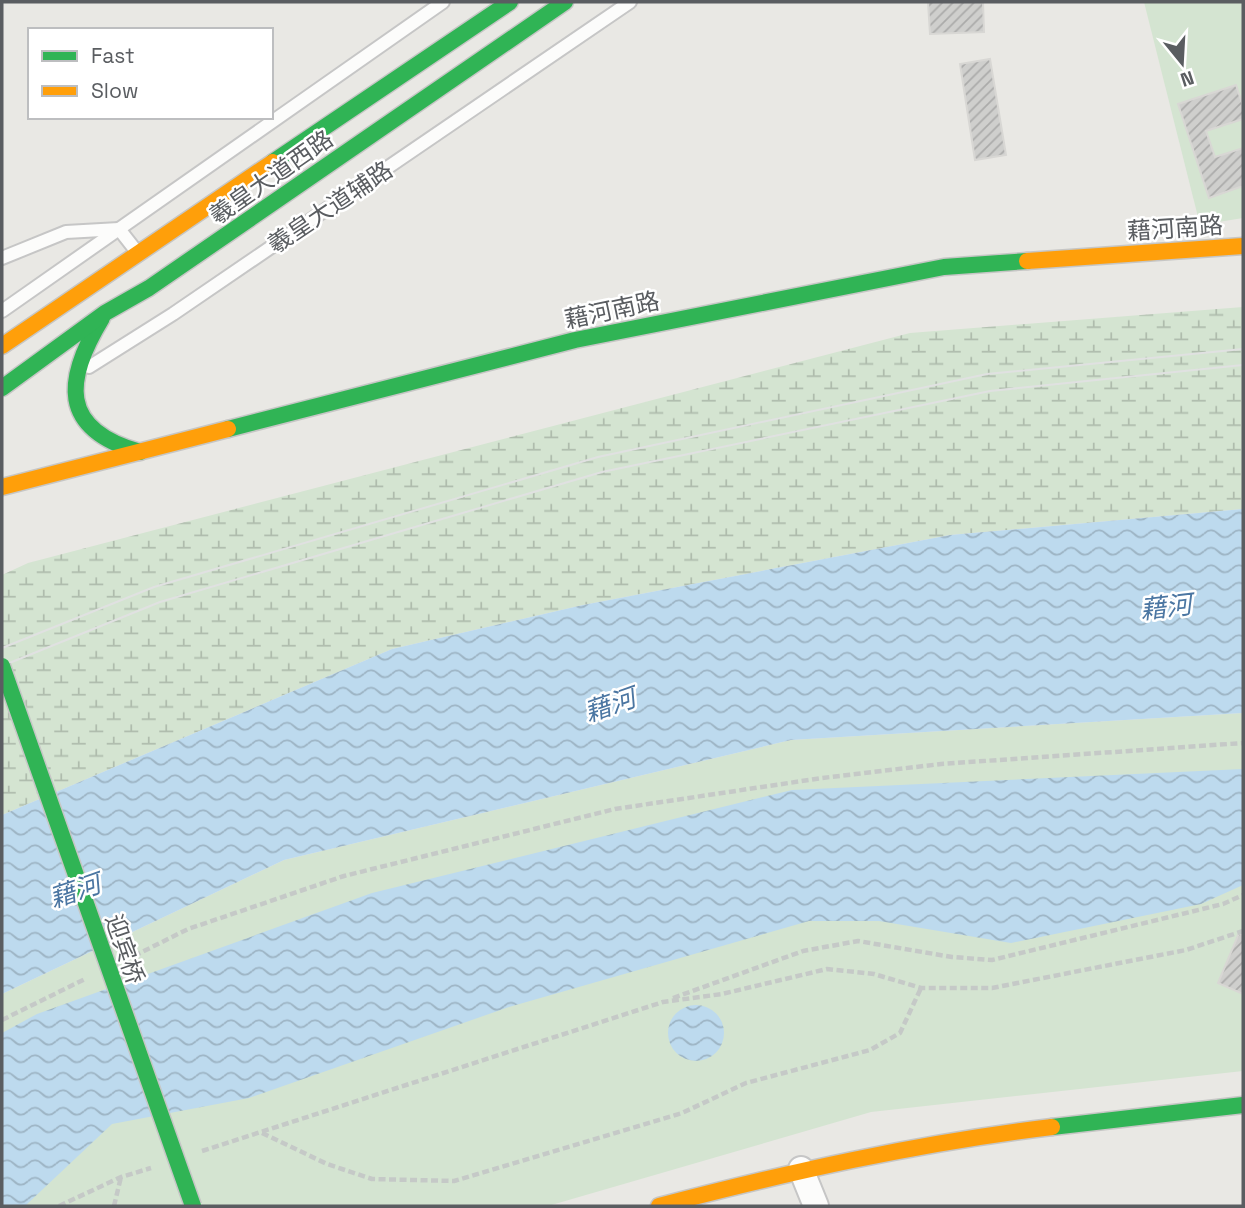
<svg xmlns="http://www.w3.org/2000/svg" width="1245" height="1208" viewBox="0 0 1245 1208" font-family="'Space Grotesk','Noto Sans SC',sans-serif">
<defs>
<pattern id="wetland-marsh" width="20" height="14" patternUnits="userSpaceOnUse" patternTransform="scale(1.75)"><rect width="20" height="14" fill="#d4e4d1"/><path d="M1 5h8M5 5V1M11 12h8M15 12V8" fill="none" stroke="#afbcad"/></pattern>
<pattern id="water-waves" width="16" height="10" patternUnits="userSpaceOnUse" patternTransform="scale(1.75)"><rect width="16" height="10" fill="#bddaee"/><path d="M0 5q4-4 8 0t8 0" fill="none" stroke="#9db4c4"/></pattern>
<pattern id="building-hatch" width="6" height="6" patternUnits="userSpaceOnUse" patternTransform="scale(1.75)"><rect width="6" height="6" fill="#cfcfcd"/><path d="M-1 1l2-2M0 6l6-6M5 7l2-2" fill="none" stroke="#ababaa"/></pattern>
</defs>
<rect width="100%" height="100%" fill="#e9e8e4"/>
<polygon fill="url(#wetland-marsh)" points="1243,307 1243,509 950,535 583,605 392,649 2,815 2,575 28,563 910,333"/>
<g fill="#d4e4d1">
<polygon points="1144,2 1243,2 1243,218 1200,225"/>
<polygon points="1243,713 1243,1071 871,1112 548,1206 2,1206 2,994 284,860 791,740"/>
</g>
<g fill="url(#water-waves)">
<polygon points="1243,509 1243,713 791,740 284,860 2,994 2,815 392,649 583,605 950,535"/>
<polygon points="1243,769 1243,885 1201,904 1011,943 879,921 809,921 509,1007 249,1098 112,1124 25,1206 2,1206 2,1033 37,1014 372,893 792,790"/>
<circle cx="696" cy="1033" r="28"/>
</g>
<g fill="url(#building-hatch)" stroke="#d8d7d4" stroke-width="2">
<polygon points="928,2 983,2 984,32 930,34"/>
<polygon points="990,59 1006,155 975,160 960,64"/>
<polygon points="1236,85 1243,106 1243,119 1206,131 1215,157 1243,148 1243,186 1209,198 1178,104"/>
<polygon points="1239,933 1243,935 1243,994 1218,983"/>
</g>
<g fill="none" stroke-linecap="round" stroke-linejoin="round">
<defs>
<g id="lane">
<polyline points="2,258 66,232 119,229 137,252"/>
<polyline points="2,311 443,2"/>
<polyline points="89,367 173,314 630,2"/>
</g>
<polyline id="street" points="801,1169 816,1206"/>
<g id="fast">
<polyline points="273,162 510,2"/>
<path d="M102 318C65 379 58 429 140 452"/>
<polyline points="2,388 105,313 149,288 565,2"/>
<polyline points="228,429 575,340 944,267 1027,261"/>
<polyline points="1052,1127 1243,1105"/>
</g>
<g id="slow">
<polyline points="1027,261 1243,246"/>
<polyline points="2,346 273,162"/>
<polyline points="2,487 228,429"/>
<path d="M659 1206C789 1172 918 1143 1052 1127"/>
</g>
</defs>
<use href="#lane" stroke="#c6c6c6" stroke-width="16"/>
<use href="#street" stroke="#c6c6c6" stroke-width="28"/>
<use href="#fast" stroke="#c6c6c5" stroke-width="19"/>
<use href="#slow" stroke="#c6c6c5" stroke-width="19"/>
<g stroke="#c5c9c7" stroke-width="4.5" stroke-dasharray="7 3.5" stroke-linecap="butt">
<polyline points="134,956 188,929 344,876 615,809 822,778 941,764 1243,743"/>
<polyline points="673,998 803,951 858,941 952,957 992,960 1223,904 1243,895"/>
<polyline points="2,1020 85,979"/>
<polyline points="262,1133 327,1164 372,1179 454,1181 682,1113 746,1083 870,1050 900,1033 921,988"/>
<polyline points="202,1151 663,1002 722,994 827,969 874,974 921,988 992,988 1186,950 1243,931"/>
<polyline points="59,1206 121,1177 151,1168"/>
<polyline points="114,1206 121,1177"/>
</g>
<use href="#lane" stroke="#fcfcfb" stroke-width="12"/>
<use href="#street" stroke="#fcfcfb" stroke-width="24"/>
<use href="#fast" stroke="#30b455" stroke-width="16"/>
<use href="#slow" stroke="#ff9f0a" stroke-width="16"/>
<g stroke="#e0e1e1" stroke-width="2">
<polyline points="2,648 154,587 598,457 987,374 1243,349"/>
<polyline points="2,666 160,602 602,472 990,391 1243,365"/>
</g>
<defs>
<polyline id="fast-bridge" points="2,666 193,1206"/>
</defs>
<use href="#fast-bridge" stroke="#c6c6c5" stroke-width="19" stroke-linecap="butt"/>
<use href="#fast-bridge" stroke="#30b455" stroke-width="16"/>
</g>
<g text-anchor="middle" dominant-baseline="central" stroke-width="5" stroke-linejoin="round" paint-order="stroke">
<g font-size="24" fill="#5a5d61" stroke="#fff">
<text transform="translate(271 177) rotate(-35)">羲皇大道西路</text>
<text transform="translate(330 207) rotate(-34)">羲皇大道辅路</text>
<text transform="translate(1175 228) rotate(-4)">藉河南路</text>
<text transform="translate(612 310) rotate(-12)">藉河南路</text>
<text transform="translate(125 949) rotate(71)">迎宾桥</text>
</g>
<g font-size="26" font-style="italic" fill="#4b76a2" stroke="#fff">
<text transform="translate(1166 607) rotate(-7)">藉河</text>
<text transform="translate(610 705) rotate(-19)">藉河</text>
<text transform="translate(75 891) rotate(-19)">藉河</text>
</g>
</g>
<rect width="1245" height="1208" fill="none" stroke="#5a5d61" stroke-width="7"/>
<rect x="28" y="28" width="245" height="91" fill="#ffffff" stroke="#bdbec0" stroke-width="2"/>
<rect x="42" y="51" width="35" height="10" fill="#30b455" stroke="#bdbec0" stroke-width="2"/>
<text x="91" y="63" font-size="21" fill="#5a5d61">Fast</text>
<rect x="42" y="86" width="35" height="10" fill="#ff9f0a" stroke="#bdbec0" stroke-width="2"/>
<text x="91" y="98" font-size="21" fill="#5a5d61">Slow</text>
<g transform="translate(1182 63) rotate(162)" stroke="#ffffff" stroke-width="5" paint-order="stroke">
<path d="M0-5L12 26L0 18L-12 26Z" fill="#5a5d61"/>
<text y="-10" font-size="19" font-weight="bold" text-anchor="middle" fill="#5a5d61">N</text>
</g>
</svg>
